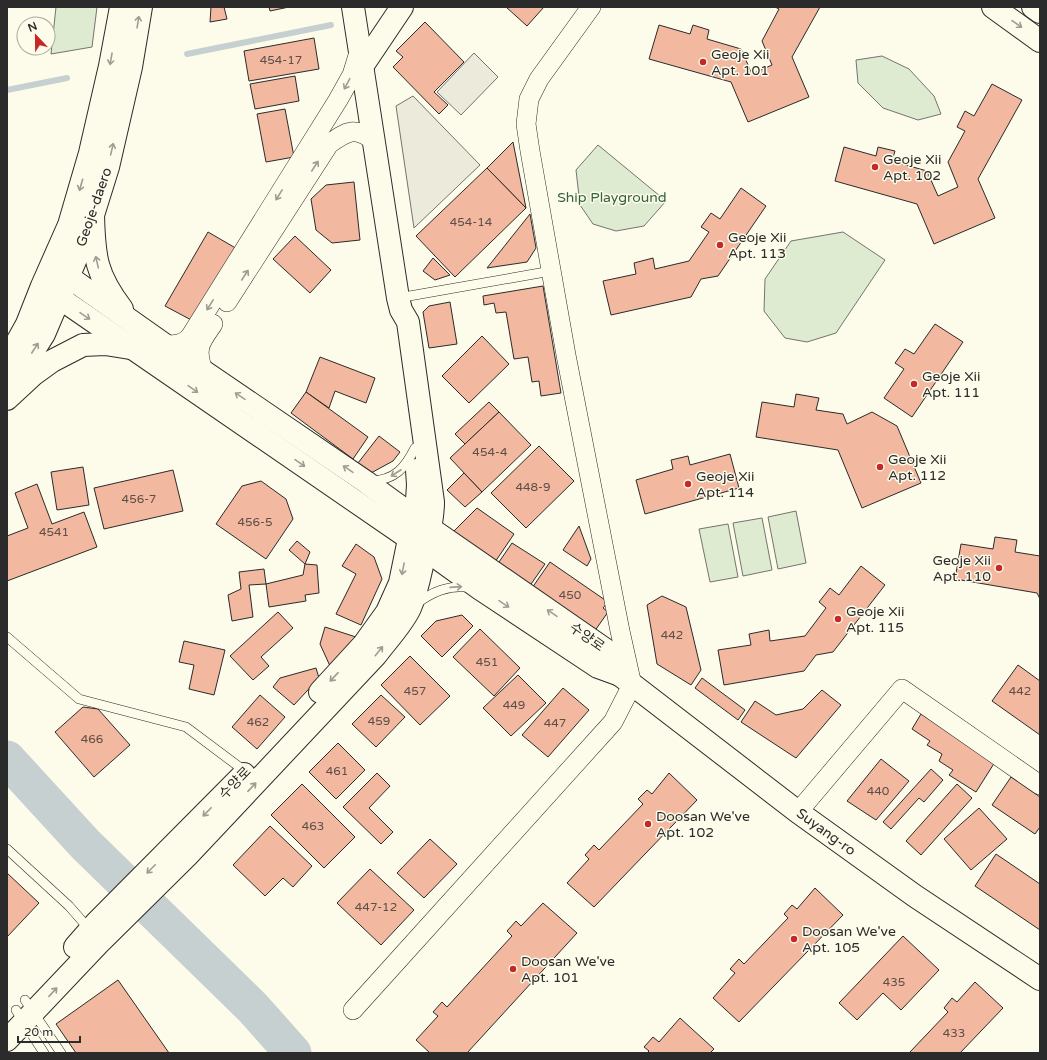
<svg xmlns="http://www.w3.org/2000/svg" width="1047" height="1060" viewBox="0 0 1047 1060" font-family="'Varela Round','Noto Sans KR',sans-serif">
<rect width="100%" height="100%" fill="#fdfbea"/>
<g fill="#deebd1" stroke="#74746e">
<polygon points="56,7 97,7 92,47 51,54"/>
<polygon points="882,56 909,69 934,96 941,114 918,120 883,108 858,83 856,60"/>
<polygon points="598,145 666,201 644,226 616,231 593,224 580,205 576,170"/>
<polygon points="843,232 885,260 836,333 807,342 785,338 764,311 765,279 791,241"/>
<polygon points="796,511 806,563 778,569 768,517"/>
<polygon points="762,518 772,570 743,576 733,523"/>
<polygon points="728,524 738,577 710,582 699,529"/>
</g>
<g fill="#eceadb" stroke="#74746e">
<polygon points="474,53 498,77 461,115 437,92"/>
<polygon points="413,96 480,165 414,228 396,106"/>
</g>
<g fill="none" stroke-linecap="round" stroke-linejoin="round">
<g stroke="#c7d0d0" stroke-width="6">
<polyline points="187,54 331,25"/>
<polyline points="7,90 67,78"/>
</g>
<polyline stroke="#c7d0d0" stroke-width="37" points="7,759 85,844 253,1008 293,1053"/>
</g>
<g fill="#f2b8a0" stroke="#2b2b2b">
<polygon points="211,7 224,7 227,19 210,22"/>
<polygon points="269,7 289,7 270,11"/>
<polygon points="506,7 544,7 527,26"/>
<polygon points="775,7 820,7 792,57 809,97 748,122 731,82 649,59 659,25 690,34 693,25 709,30 707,39 741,49 752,74 772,65 762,41 779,9"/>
<polygon points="425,22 464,62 434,92 448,105 439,114 393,67 403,57 396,51"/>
<polygon points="314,38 319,69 249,81 244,51"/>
<polygon points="295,76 299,101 255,109 250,84"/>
<polygon points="992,84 1022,100 978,179 995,218 934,244 917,204 835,181 844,147 876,156 878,147 895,151 892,161 927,171 938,196 958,187 948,162 965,131 957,127 965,111 974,116"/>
<polygon points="285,109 294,157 266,162 257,114"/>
<polygon points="513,142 526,208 487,168"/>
<polygon points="487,168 526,208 455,277 416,236"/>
<polygon points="354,182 360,240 332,243 316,230 311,199 326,185"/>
<polygon points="741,188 766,206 718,276 701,279 691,297 611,315 603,281 636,274 634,263 653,258 655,269 689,261 709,232 701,227 711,213 720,219"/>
<polygon points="530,214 536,248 527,262 487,268"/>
<polygon points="208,232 239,250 195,322 165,306"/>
<polygon points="295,236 331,270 310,293 273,259"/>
<polygon points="433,258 450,275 435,280 423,271"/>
<polygon points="543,286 561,393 541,396 539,381 532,382 528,357 514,359 506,312 496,313 494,303 484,305 483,296"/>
<polygon points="450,302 457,344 429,348 423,312 429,306"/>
<polygon points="935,324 963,342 912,417 884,398 904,369 895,363 905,349 914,354"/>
<polygon points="482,336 509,364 469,403 442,376"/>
<polygon points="320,357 375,378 366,403 335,391 329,408 306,392"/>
<polygon points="306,392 368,437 353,459 291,413"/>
<polygon points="796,394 819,398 816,410 843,414 847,424 872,412 897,426 921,483 862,508 838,450 756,437 762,402 794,407"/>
<polygon points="489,402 499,412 465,444 455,434"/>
<polygon points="499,412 531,445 482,492 450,458"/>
<polygon points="379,436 400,452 393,461 371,473 358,463"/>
<polygon points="539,446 574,481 526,528 491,493"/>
<polygon points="730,454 739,488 645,514 636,480 673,469 671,460 688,456 690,465"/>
<polygon points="83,467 89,505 57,510 51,472"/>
<polygon points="173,470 183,511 104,529 94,488"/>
<polygon points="464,473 482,492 465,507 447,490"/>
<polygon points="261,481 286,499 293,519 266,559 216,524 242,486"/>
<polygon points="37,484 52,524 84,512 97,547 7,581 7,536 28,528 15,493"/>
<polygon points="477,508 514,534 493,565 449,536"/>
<polygon points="579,526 591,559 587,566 563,550"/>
<polygon points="995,537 1017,540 1015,552 1040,556 1040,599 1037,593 955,579 961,544 993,549"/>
<polygon points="297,541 310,552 305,564 289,550"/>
<polygon points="512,543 545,564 529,587 497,565"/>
<polygon points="356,544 374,557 382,579 361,625 336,614 356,574 342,566"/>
<polygon points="550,562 608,602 603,608 608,612 594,632 532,588"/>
<polygon points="305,564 317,565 319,593 305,595 306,601 269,607 266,584 303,575"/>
<polygon points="861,566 885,585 833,652 816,655 804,671 724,685 718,650 751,645 749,634 769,630 770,641 805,636 826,608 819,602 830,588 839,595"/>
<polygon points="264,569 266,584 249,585 253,617 232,621 228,595 241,589 239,572"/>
<polygon points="662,596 686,607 701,670 691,685 657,664 647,605"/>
<polygon points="278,612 293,628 261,657 269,666 253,680 230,656"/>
<polygon points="462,615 473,626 442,657 421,636 436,621"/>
<polygon points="325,627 356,637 330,666 320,644"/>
<polygon points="480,629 520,668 494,696 453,657"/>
<polygon points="184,641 225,650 214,695 189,689 194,665 179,662"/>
<polygon points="410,656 450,696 420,725 381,685"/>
<polygon points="1018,665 1040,681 1040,735 992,701"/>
<polygon points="316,668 319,678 294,705 273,687 280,678"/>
<polygon points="518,675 546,703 511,736 483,708"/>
<polygon points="702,678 745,710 738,720 695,688"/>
<polygon points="563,688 589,710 548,757 522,735"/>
<polygon points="822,690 841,705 796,758 741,722 755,701 776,715 803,709"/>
<polygon points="260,695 285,717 257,749 232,727"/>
<polygon points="381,695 405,717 376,747 352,724"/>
<polygon points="83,707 98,709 130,745 94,777 55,732"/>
<polygon points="921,714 995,762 976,792 949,775 953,770 939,761 942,754 927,745 930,741 912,729"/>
<polygon points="338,743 365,770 336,799 309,772"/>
<polygon points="881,759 909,781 876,820 847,801"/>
<polygon points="931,769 943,780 924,802 919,798 891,829 883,822"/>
<polygon points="377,773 390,786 369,808 393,832 381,844 343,807"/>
<polygon points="669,773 697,800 594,907 567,883 589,859 585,855 594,845 599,850 643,804 638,799 647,790 652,794"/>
<polygon points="1011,777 1040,797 1040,827 1035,834 992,805"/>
<polygon points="302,784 355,837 324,868 271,815"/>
<polygon points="957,784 972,798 921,855 906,841"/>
<polygon points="979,808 1007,839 971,870 944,839"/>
<polygon points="270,826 312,866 293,887 283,878 265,896 233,865"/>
<polygon points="430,839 457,864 424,898 397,873"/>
<polygon points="996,854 1040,884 1040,930 975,886"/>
<polygon points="370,869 414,910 381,945 337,903"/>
<polygon points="7,873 39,903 7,937"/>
<polygon points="815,888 843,915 739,1022 713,998 735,973 730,969 739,959 744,964 788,918 784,914 792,905 797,909"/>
<polygon points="543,903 577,933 467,1053 430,1053 416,1040 438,1016 433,1012 442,1002 447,1007 512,936 507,931 516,921 521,926"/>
<polygon points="903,936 939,970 901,1010 883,993 857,1020 839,1003"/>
<polygon points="118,980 169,1053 76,1053 56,1024"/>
<polygon points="975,982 1003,1008 960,1053 909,1053 948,1012 944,1008 952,998 957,1002"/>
<polygon points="680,1018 714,1049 710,1053 647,1053 649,1051 644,1047 653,1037 659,1042"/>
</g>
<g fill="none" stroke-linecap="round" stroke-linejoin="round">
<defs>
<g id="service">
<polyline points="398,298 551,271"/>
<path d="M371 481C395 480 405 468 415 448"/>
<path d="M416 604C432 592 448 585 469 587"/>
<polyline points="7,637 79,699 186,727 246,772"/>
<polyline points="7,849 69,906 90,930"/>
<polyline points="25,1000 61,1053"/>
<polyline points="16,1010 44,1053"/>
</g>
<g id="minor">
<path d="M227 302 329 144C347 131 355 126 374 141"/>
<path d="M165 345C176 345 182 345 190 337L338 100 352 75 360 49"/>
<path d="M203 371C195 347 200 343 213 324"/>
<polyline points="798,812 902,689 1040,785"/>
<polyline points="353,1010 613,722 632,685 620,631 566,355 530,151 526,124 529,99 539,79 591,7"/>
</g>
<g id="tertiary">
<polyline points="993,7 1040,41"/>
<polyline points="1033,7 1040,12"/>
<polyline points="363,65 402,7"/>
<path d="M93 215C94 257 96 275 122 309"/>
<polyline points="53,266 165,345 366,482 431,529 609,652 620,675"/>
<polyline points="45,288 426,550 479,588 598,667 620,675 798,812 915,896 1040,979"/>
<polyline points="7,399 34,374 52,361 83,345 105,344 130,348"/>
<polyline points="320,692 364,644 387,612 400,583 417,500 418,485 417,470"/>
<polyline points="75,947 96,923 244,774"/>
<path d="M7 1040 98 944 187 856 376 655C387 640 402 625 410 608 417 592 420 574 424 557 428 539 433 521 433 502L408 322 401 310 398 298 353 7"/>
</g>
<g id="primary">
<polyline points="7,360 27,324 42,286 69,225 90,153 110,66 121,7"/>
<polyline points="7,393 44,334 89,228 108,167 131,67 141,7"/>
</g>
</defs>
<use href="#service" stroke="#2b2b2b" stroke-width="10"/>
<use href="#minor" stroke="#2b2b2b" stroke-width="20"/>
<use href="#tertiary" stroke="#2b2b2b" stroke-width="24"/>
<use href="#primary" stroke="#2b2b2b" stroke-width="24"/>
<use href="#service" stroke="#fdfbea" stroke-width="9"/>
<use href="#minor" stroke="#fdfbea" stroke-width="19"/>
<use href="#tertiary" stroke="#fdfbea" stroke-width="22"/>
<use href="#primary" stroke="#fdfbea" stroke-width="22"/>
</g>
<defs><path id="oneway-shaft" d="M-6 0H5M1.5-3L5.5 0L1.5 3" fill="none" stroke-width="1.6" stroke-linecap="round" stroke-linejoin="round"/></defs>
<g stroke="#9e9d94">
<use href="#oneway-shaft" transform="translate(138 22) rotate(-81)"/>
<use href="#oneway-shaft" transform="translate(1017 24) rotate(35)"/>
<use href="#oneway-shaft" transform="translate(111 59) rotate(100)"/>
<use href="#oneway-shaft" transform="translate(347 84) rotate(118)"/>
<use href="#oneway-shaft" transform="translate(112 149) rotate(-77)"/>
<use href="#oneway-shaft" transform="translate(315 166) rotate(-57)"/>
<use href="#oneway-shaft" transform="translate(81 185) rotate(106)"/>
<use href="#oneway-shaft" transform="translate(279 195) rotate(122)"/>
<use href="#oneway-shaft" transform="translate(97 262) rotate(-103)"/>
<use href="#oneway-shaft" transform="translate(245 275) rotate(-57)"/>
<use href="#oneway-shaft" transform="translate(210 305) rotate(122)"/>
<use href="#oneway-shaft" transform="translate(85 316) rotate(34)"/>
<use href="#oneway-shaft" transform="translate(35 348) rotate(-57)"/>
<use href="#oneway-shaft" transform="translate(193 389) rotate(35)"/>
<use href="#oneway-shaft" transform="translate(240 396) rotate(-146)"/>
<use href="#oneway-shaft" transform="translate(300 463) rotate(35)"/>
<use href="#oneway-shaft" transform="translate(348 469) rotate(-146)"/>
<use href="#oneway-shaft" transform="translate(396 473) rotate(147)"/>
<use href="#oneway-shaft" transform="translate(403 569) rotate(101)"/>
<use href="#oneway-shaft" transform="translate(456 587) rotate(-4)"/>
<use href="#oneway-shaft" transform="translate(504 604) rotate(34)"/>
<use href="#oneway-shaft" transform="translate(552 613) rotate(-146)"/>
<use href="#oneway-shaft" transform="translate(379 651) rotate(-51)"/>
<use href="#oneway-shaft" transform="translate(334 677) rotate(133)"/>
<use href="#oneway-shaft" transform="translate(252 787) rotate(-47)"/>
<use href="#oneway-shaft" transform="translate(207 812) rotate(134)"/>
<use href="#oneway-shaft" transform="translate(151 869) rotate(135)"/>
<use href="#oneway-shaft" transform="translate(53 992) rotate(-47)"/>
</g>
<g fill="#c62828" stroke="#fdfbea" stroke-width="1.5">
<circle cx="703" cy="62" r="4"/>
<circle cx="875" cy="167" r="4"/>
<circle cx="720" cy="245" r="4"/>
<circle cx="914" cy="384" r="4"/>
<circle cx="880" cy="467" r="4"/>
<circle cx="688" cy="484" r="4"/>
<circle cx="999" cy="568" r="4"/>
<circle cx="838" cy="619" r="4"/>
<circle cx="648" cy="824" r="4"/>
<circle cx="794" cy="939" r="4"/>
<circle cx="513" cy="969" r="4"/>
</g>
<g text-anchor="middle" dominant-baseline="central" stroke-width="3" stroke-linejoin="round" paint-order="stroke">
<g font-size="12" fill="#5d4e48">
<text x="281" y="60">454-17</text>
<text x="471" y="222">454-14</text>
<text x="490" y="452">454-4</text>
<text x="533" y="487">448-9</text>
<text x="139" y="499">456-7</text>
<text x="255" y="522">456-5</text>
<text x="54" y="532">4541</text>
<text x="570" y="595">450</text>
<text x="672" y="635">442</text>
<text x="487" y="662">451</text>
<text x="415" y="691">457</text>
<text x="1020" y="691">442</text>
<text x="514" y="705">449</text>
<text x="379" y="721">459</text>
<text x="258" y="722">462</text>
<text x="555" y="723">447</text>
<text x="92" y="739">466</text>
<text x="337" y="771">461</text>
<text x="878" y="791">440</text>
<text x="313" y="826">463</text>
<text x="376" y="907">447-12</text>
<text x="894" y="982">435</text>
<text x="954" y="1033">433</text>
</g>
<g font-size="14" fill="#2b2b2b" stroke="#fdfbea" text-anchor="start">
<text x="711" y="54">Geoje Xii<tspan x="711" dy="16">Apt. 101</tspan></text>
<text x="883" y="159">Geoje Xii<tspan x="883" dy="16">Apt. 102</tspan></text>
<text x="728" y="237">Geoje Xii<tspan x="728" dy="16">Apt. 113</tspan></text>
<text x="922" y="376">Geoje Xii<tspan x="922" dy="16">Apt. 111</tspan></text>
<text x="888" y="459">Geoje Xii<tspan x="888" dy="16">Apt. 112</tspan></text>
<text x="696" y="476">Geoje Xii<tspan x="696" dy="16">Apt. 114</tspan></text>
<text x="991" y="560" text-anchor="end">Geoje Xii<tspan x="991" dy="16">Apt. 110</tspan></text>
<text x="846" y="611">Geoje Xii<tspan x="846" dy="16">Apt. 115</tspan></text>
<text x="656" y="816">Doosan We've<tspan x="656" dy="16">Apt. 102</tspan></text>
<text x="802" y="931">Doosan We've<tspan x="802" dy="16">Apt. 105</tspan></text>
<text x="521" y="961">Doosan We've<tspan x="521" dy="16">Apt. 101</tspan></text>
</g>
<g font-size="14" fill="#34623c" stroke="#fdfbea">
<text x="612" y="197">Ship Playground</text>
</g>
<g font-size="14" fill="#2b2b2b" stroke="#fdfbea">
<text transform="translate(94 207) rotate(-71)">Geoje-daero</text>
<text transform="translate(587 637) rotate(35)">수양로</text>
<text transform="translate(235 783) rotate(-46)">수양로</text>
<text transform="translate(826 832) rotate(36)">Suyang-ro</text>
</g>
</g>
<rect width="1047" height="1060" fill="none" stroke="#2b2b2b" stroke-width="16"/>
<g transform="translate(36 36) rotate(338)"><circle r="19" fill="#fdfbea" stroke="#a9a89e"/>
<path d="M0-3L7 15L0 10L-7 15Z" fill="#c62828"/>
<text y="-6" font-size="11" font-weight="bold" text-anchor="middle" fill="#2b2b2b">N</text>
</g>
<path d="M18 1036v6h62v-6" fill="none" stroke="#2b2b2b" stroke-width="2"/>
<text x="24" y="1036" font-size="12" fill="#2b2b2b" stroke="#fdfbea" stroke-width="3" paint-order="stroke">20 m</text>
</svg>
